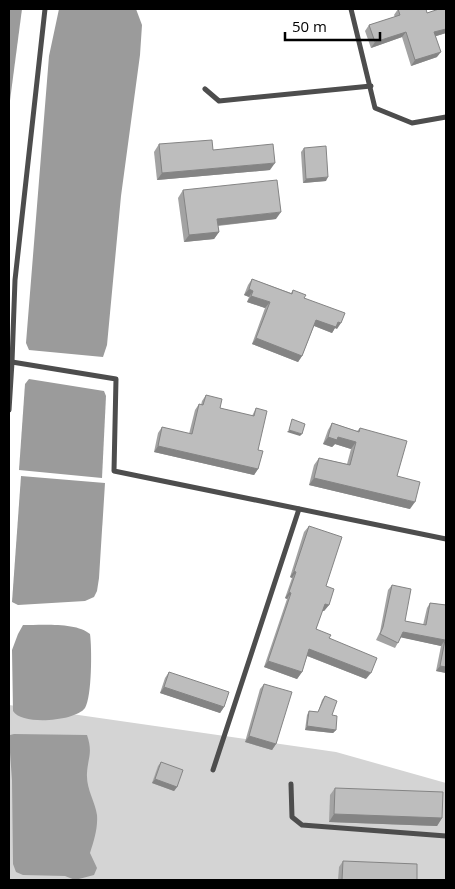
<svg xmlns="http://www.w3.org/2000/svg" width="455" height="889" viewBox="0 0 455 889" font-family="'Open Sans',sans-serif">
<rect width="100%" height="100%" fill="#fff"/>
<polygon fill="#d4d4d4" points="9,705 336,752 446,783 446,880 9,880"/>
<g fill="#9b9b9b">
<polygon points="9,9 22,9 9,108"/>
<polygon points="59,9 136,9 142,25 140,55 121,196 107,345 103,357 29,350 26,343 49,56"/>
<polygon points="29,379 104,391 106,396 102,478 19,470 25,384"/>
<polygon points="21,476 105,483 99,578 97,591 94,597 85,601 18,605 12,602"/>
<path d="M23 625C40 625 77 622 90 634 92 648 92 697 85 708 76 721 22 726 13 711L12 650 18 634Z"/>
<path d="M14 734 87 735C93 753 88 757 87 773 86 789 95 801 97 815 98 828 94 841 90 853L97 868 94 875 75 880 65 876 23 875 16 872 13 864 12 780 9 739 10 735Z"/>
</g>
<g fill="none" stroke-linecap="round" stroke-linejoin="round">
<g stroke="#4d4d4d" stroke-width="5">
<polyline points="351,9 375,108 412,123 446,117"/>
<polyline points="205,89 219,101 371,86"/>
<polyline points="12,362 116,379 114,471 446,539"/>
<polyline points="9,410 12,362 15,280 45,9"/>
<polyline points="213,770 299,509"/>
<polyline points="291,784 292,817 302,825 446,836"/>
</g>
</g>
<g fill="#a3a3a3">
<polygon points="398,9 427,13 446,9 446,33 436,36 437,57 411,66 402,37 371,48 365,31 369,25 395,17 394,15"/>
<polygon points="159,144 213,150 270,170 157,180 154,152"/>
<polygon points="304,148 326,181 303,183 301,152"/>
<polygon points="183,190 276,219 218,226 219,232 214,239 184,242 178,198"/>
<polygon points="252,279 291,293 293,290 304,298 337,329 335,328 332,333 314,326 302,356 298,362 252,344 265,308 247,302 249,297 244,295 248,285"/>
<polygon points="206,395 220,408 252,416 256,408 258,469 254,475 154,452 158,433 162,427 189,434 195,410 199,404 201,405 202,401"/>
<polygon points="332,423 357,431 360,428 397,476 410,509 309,485 314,465 319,458 347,464 351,449 335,444 332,447 323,444 328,430"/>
<polygon points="309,526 326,586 329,605 324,611 322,611 316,629 329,638 366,679 307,656 302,672 297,679 264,667 287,599 285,598 292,578 290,577 304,532"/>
<polygon points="392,585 405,621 423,625 427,608 430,603 446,605 446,673 436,671 441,646 401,637 395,648 376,640 380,632 388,590"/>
<polygon points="169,672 224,707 220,713 160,693 165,678"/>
<polygon points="264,684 276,744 272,750 245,742 260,689"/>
<polygon points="325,696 332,715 336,730 333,733 305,730 307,715 309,711 318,712 322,700"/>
<polygon points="161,762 177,787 174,791 152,783 158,766"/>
<polygon points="335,788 442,818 437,826 329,822 330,795"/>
<polygon points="343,861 417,880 338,880 339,867"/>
</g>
<g fill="#848484">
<polygon points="446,29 446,33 430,38 434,32"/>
<polygon points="406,32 402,37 371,48 375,42"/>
<polygon points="441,52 437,57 411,66 415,60"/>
<polygon points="275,163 270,170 157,180 162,173"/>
<polygon points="328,177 326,181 303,183 306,179"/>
<polygon points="281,212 276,219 212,226 217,219"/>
<polygon points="219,232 214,239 184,242 189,235"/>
<polygon points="249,289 253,291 249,297 244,295"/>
<polygon points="251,296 270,302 265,308 247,302"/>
<polygon points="316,320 338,322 341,323 337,329 335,328 332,333 312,325"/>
<polygon points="256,338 302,356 298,362 252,344"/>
<polygon points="289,430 302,434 300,436 287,432"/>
<polygon points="328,437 338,437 356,442 351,449 335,444 332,447 323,444"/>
<polygon points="158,446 258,469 254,475 154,452"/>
<polygon points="314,478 415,502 410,509 309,485"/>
<polygon points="294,571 296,572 292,578 290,577"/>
<polygon points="289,592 291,593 287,599 285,598"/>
<polygon points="325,604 329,605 324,611 320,610"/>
<polygon points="403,632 445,640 441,646 399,637"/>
<polygon points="309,649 371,673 366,679 305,655"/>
<polygon points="268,661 302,672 297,679 264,667"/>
<polygon points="440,666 446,667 446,673 436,671"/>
<polygon points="164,687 224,707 220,713 160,693"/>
<polygon points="307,726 336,730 333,733 305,730"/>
<polygon points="249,736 276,744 272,750 245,742"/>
<polygon points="155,779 177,787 174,791 152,783"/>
<polygon points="334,814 442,818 437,826 329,822"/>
</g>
<g fill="#bdbdbd" stroke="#848484">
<polygon points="398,9 426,9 427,13 439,9 446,9 446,29 434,32 441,52 415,60 406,32 375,42 369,25 400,15"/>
<polygon points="212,140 213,150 273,144 275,163 162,173 159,144"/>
<polygon points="326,146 328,177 306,179 304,148"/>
<polygon points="277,180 281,212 217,219 219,232 189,235 183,190"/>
<polygon points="252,279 292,294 293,290 306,295 304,298 345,313 341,323 338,322 336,327 316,320 302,356 256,338 270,302 251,296 253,291 249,289"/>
<polygon points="206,395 222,399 220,408 254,416 256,408 267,411 258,450 263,451 258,469 158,446 162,427 192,434 199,404 203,405"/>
<polygon points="292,419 305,424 302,434 289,430"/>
<polygon points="332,423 359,432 360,428 407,441 397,476 420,482 415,502 314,478 319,458 350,465 356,442 338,437 337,440 328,437"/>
<polygon points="309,526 342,537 326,586 334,589 329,605 325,604 316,629 331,635 329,638 377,658 371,673 309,649 302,672 268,661 291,593 289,592 296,572 294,571"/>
<polygon points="392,585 411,589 405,621 426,625 430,603 446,605 446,667 440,666 445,640 403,632 398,643 380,634 383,627"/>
<polygon points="169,672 229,692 224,707 164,687"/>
<polygon points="264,684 292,692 276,744 249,736"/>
<polygon points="325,696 337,701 332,715 337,716 336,730 307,726 309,711 318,712"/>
<polygon points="161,762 183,770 177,787 155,779"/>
<polygon points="335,788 443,792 442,818 334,814"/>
<polygon points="343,861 417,864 417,880 342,880"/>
</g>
<rect width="455" height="889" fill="none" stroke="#000000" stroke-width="20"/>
<path d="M285 32v8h95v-8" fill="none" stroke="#000000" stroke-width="2.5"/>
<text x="292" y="32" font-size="15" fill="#000000" stroke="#ffffff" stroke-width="4" paint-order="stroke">50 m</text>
</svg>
